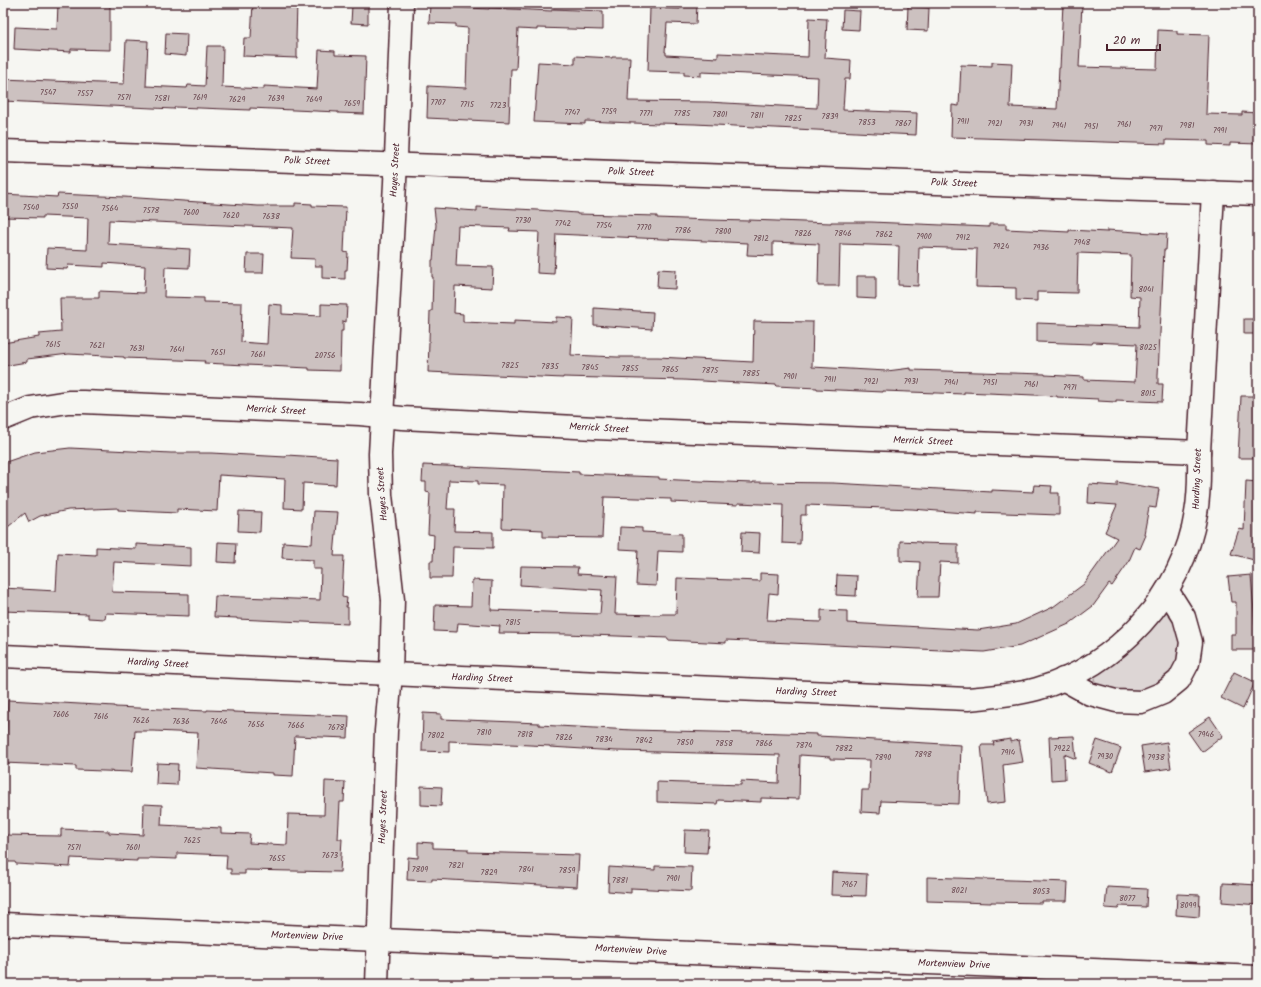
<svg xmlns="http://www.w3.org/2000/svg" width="1261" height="987" viewBox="0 0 1261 987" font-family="Kalam,sans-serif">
<rect width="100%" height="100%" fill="#f6f6f2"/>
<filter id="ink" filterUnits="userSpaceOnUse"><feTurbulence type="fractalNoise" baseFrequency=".025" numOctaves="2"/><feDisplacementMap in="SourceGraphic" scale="8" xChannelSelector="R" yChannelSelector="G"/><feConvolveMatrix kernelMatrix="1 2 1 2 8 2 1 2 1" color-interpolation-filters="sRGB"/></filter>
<g filter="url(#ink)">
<polygon fill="#ddd6d5" stroke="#947a80" points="1169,610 1172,611 1184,649 1166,685 1127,696 1097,685 1094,680 1095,674 1164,611"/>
<g fill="#ccc1c0" stroke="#4a1f2b" fill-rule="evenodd">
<polygon points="58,3 110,3 110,50 71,49 71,52 14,49 15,27 57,29"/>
<polygon points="253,3 297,3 296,40 297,40 297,58 243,56 244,38 251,38"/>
<polygon points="1063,3 1082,3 1079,67 1157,69 1158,30 1177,31 1177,34 1209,35 1206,114 1242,115 1242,112 1258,113 1258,144 1230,143 1230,146 1208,145 1208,141 1166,140 1166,144 951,137 952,105 959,106 961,65 992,66 992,62 1012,63 1010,107 1057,109 1059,68 1060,68"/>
<polygon points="430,4 451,5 450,7 489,9 489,8 552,11 552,9 603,11 603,30 537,28 537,30 518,29 516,69 511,69 509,122 427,118 428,86 466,88 468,28 456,27 456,24 429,23"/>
<polygon points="680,4 697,5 696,24 667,23 665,52 666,52 666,55 718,58 718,53 808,57 809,18 827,19 825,58 851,60 850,79 845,79 843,110 917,113 916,135 695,124 658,123 658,124 585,121 585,124 534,122 538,62 575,64 575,56 612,58 612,57 630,57 628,101 707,102 817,108 818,77 701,72 701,76 684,75 684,72 648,71 650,8 680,9"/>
<polygon points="352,5 368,6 368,24 351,23"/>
<polygon points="908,6 929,8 928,31 907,30"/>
<polygon points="843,10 860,11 859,30 842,29"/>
<polygon points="166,33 187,34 186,56 165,54"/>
<polygon points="126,40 148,41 146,86 187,88 188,85 205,86 207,46 223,46 222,87 264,89 264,86 317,89 319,50 335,51 335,55 366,56 364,114 338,113 338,112 250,108 250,110 175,107 174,109 3,101 3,79 124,84"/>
<polygon points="3,194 57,197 58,194 124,197 258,206 295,206 295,203 312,204 312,206 346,207 344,252 348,253 347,270 345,270 345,279 322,278 322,266 315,266 315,259 291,258 293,228 109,220 108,244 190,249 189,268 165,267 164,297 204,298 204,302 242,303 241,342 267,344 269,304 282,305 282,314 321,316 321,304 347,305 346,322 343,321 343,331 341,331 340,371 309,370 309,368 204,363 205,361 124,358 124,357 69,354 27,359 27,362 3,366 3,343 39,337 39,334 61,332 60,298 99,298 99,291 144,293 145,266 104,263 104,267 68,265 67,269 46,268 47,248 87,250 88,218 43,216 43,218 3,217"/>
<path d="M477 207 537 210 577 213V214L657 216V218L710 220 749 221V220L831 223V222H871L989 227V224H1006V229L1069 232V230L1107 232V230L1167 234 1166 250H1164L1158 375V384H1163L1162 402 1116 400V402L1098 401V399L1057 397V396L964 392V394L883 391V392L817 389V388L776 386 777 385 683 380 563 377V378L428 372 430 311H432L433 277H432V260H433L436 225 434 208 477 211ZM458 226 510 228 509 231 539 232 537 273 554 274 556 234 748 243 747 255 773 256V242L819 244 818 286H839L840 244 899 246 898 285 918 286 919 247 977 249 976 287 1016 288V300L1037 301V292L1077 293 1078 253 1131 255 1130 296 1140 297 1139 327 1037 323V342L1092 344 1093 342 1137 344 1135 382 1084 380V377L1045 375V374L911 370V368L887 371 812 367 813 322 754 321 753 362 658 357H617L571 355 573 318 556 317V322L514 320V324L463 322V314L454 313 455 286 492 288 493 267 456 266Z"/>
<polygon points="247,254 264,254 263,273 246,273"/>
<polygon points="658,269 676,270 675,289 657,288"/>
<polygon points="857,276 876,276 876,299 857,298"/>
<polygon points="594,308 653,312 652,329 594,325"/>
<rect x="1244" y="319" width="14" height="15"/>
<polygon points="1241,396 1258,396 1258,458 1238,458"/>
<polygon points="70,448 171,453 211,453 286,457 286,455 337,458 336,485 303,483 302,509 284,508 285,479 219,475 217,511 177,509 177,513 136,511 118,510 118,508 68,510 40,516 29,522 25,513 3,531 3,463 35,452"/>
<polygon points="423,465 579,472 579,474 659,477 659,479 699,481 753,483 753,482 833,483 992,492 992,490 1033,492 1034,485 1052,486 1051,493 1059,493 1059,515 977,512 977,514 912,509 806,505 806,515 801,515 800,544 782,543 783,505 738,503 738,505 671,502 671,499 604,497 602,538 543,537 543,530 502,528 503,485 478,484 478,481 449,480 447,509 455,509 454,531 493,532 493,548 453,547 452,578 430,578 430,561 433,561 434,535 428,534 430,493 426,492 426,482 422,482"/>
<polygon points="1246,481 1258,482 1258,546 1254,560 1231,554 1239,529 1244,530"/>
<polygon points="1117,482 1159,489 1156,508 1149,507 1144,534 1146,535 1140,549 1135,547 1128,563 1112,586 1109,584 1093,606 1069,624 1020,646 984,652 726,640 726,643 668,640 668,638 566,634 499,633 500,626 458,623 457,632 434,631 435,605 471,606 472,580 492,581 491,610 600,614 602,590 520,585 521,566 578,567 577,574 617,576 615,614 660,615 660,614 676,614 677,578 760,581 760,573 779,574 778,594 769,593 767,620 821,622 821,610 847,611 847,623 978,630 1016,624 1053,607 1084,584 1117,538 1105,532 1117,505 1088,503 1089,484 1117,486"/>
<polygon points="239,511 261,512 260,532 238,531"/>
<polygon points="314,511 338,512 334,556 344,556 342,597 347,598 346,607 348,607 348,624 237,619 237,618 214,617 215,596 320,600 321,569 313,569 313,560 282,558 283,542 312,544"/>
<polygon points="620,527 642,528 642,532 682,534 682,552 658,551 656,586 636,585 638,550 619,549"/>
<polygon points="742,532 760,533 759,553 741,552"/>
<polygon points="900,541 920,542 920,543 958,544 958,563 940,562 938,597 918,597 920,562 900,561"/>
<polygon points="218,542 236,543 235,563 217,562"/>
<polygon points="136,544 191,547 191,566 114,562 112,592 189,594 189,616 106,613 105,619 88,618 88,614 3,611 3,588 56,591 58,553 96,555 96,547 136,549"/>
<polygon points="837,575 857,576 856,596 836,595"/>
<polygon points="1251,575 1255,624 1258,624 1258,650 1231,650 1231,634 1236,634 1236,602 1231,602 1228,577"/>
<polygon points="1234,672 1255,682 1243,709 1221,698"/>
<polygon points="8,700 115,706 115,707 207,711 207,710 233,711 233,712 349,716 348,738 295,736 293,776 273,775 273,773 196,768 198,733 154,731 135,731 132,772 76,770 76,766 3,763 3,744 6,744"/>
<polygon points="423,713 441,714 441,719 539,723 539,725 632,730 712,732 751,733 751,732 817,734 817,736 858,738 858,739 961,745 959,804 881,801 880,813 861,812 862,790 869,790 870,760 830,759 830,757 800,755 799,799 761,798 761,802 718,800 717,804 657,802 657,782 741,785 741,781 779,783 780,755 617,751 550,747 550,746 449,741 449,752 422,751"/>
<polygon points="1210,717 1223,736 1202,752 1188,732"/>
<polygon points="1074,736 1076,759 1064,754 1065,779 1051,780 1049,737"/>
<polygon points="1010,739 1010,742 1019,740 1023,762 1003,765 1006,802 987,804 981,745 994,745 993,742"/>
<polygon points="1097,740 1121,748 1112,772 1089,763"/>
<polygon points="1167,742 1171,768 1145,772 1141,746"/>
<polygon points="157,763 178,764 177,785 156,784"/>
<polygon points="325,781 345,782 344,802 340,802 338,839 342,839 340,872 245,870 245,874 231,874 231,869 226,869 227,855 177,853 177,859 149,858 149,859 137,859 137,861 71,858 70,867 16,864 15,862 3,862 3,835 61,836 61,829 109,831 109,833 143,835 144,804 162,805 161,825 221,828 221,833 250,834 249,843 287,845 288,814 324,815"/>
<polygon points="421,786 442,787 441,806 421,805"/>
<polygon points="685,830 709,831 707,853 684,852"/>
<polygon points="418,842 433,843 433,848 468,849 468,852 579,855 577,887 432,879 432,881 407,880 408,857 418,858"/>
<polygon points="655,866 692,867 691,891 631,888 631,893 608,891 609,867 655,870"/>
<polygon points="832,872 867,874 866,896 831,895"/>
<polygon points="927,877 1068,882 1067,901 1042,901 1042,903 991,902 991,903 927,901"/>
<polygon points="1223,883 1258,885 1258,905 1222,902"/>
<polygon points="1107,887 1147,889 1146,907 1120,906 1118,909 1105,908"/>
<polygon points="1177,894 1200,895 1199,917 1176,915"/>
</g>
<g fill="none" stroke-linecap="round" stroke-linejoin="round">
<defs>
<g id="minor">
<polyline points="3,151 1258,194"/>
<polyline points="3,419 30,408 68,402 83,402 360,414 402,418 595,428 1199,452"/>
<path d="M3 656 368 673 968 699C992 697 1015 695 1037 689 1117 666 1183 595 1196 513 1200 492 1199 472 1199 452L1213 192"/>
<polyline points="1063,679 1090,694 1116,701 1141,702 1163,693 1179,680 1188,663 1191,642 1184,617 1167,590"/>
<polyline points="3,924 1258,977"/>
<polyline points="377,984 386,731 391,674 393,600 381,495 380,454 395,183 402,3"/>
</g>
</defs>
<use href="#minor" stroke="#4a1f2b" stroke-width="25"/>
<use href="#minor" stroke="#f6f6f2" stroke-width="22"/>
</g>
</g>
<g text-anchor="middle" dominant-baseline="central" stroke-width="3" stroke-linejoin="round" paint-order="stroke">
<g font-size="8" fill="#6a4850">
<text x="48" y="92">7547</text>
<text x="85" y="93">7557</text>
<text x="124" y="97">7571</text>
<text x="200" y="97">7619</text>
<text x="162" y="98">7581</text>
<text x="276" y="98">7639</text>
<text x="237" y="99">7629</text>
<text x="314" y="99">7649</text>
<text x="438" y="102">7707</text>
<text x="352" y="103">7659</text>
<text x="467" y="104">7715</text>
<text x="498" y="105">7723</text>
<text x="609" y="111">7759</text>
<text x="572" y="112">7747</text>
<text x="646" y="113">7771</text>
<text x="682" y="113">7785</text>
<text x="720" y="114">7801</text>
<text x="757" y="115">7811</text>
<text x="830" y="116">7839</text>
<text x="793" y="118">7825</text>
<text x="963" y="121">7911</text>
<text x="867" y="122">7853</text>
<text x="903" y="123">7867</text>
<text x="995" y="123">7921</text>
<text x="1026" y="123">7931</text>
<text x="1124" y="124">7961</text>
<text x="1059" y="125">7941</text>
<text x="1187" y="125">7981</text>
<text x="1091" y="126">7951</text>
<text x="1156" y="128">7971</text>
<text x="1220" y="130">7991</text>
<text x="70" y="206">7550</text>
<text x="31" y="207">7540</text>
<text x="110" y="208">7564</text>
<text x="151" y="210">7578</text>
<text x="191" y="212">7600</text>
<text x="231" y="215">7620</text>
<text x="271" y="216">7638</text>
<text x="523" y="220">7730</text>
<text x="563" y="223">7742</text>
<text x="604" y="225">7754</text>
<text x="644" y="227">7770</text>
<text x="683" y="230">7786</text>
<text x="723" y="231">7800</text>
<text x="803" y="233">7826</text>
<text x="843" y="233">7846</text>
<text x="884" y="234">7862</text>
<text x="924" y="236">7900</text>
<text x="963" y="237">7912</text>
<text x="761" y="238">7812</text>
<text x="1082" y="242">7948</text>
<text x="1001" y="246">7924</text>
<text x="1041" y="247">7936</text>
<text x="1146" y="289">8041</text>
<text x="53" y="344">7615</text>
<text x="97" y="345">7621</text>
<text x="1148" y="347">8025</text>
<text x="137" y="348">7631</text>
<text x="177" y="349">7641</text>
<text x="218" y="352">7651</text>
<text x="258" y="354">7661</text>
<text x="325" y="355">20756</text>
<text x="510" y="365">7825</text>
<text x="550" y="366">7835</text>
<text x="590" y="367">7845</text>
<text x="630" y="368">7855</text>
<text x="670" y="369">7865</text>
<text x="710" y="370">7875</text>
<text x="751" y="373">7885</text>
<text x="790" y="376">7901</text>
<text x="830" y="379">7911</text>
<text x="871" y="381">7921</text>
<text x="911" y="381">7931</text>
<text x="951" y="382">7941</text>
<text x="990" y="382">7951</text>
<text x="1031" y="384">7961</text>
<text x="1070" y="387">7971</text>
<text x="1148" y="393">8015</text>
<text x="513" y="622">7815</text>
<text x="61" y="714">7606</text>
<text x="101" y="716">7616</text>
<text x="141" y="720">7626</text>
<text x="181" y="721">7636</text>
<text x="219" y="721">7646</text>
<text x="256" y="724">7656</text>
<text x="296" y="725">7666</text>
<text x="336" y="727">7678</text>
<text x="484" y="732">7810</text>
<text x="525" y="734">7818</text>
<text x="1206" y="734">7946</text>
<text x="436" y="735">7802</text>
<text x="564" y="737">7826</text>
<text x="604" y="739">7834</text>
<text x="644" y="740">7842</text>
<text x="685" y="742">7850</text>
<text x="724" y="743">7858</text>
<text x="764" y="743">7866</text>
<text x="804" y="745">7874</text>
<text x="844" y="748">7882</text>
<text x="1062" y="748">7922</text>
<text x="1008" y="752">7914</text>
<text x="923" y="754">7898</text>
<text x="1105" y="756">7930</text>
<text x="883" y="757">7890</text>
<text x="1156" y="757">7938</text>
<text x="192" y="840">7625</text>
<text x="74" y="847">7571</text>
<text x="133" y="847">7601</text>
<text x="330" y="855">7673</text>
<text x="277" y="858">7655</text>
<text x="456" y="865">7821</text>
<text x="420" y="869">7809</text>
<text x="526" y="869">7841</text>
<text x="567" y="870">7859</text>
<text x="489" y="872">7829</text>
<text x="673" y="878">7901</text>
<text x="620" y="880">7881</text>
<text x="849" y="884">7967</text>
<text x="959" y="890">8021</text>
<text x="1041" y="891">8053</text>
<text x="1127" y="898">8077</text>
<text x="1188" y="905">8099</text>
</g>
<g font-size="10" fill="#4a1f2b" stroke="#f6f6f2">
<text transform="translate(307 161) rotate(2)">Polk Street</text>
<text transform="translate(395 170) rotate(-87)">Hayes Street</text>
<text transform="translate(631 172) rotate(2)">Polk Street</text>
<text transform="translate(954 183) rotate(2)">Polk Street</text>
<text transform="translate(276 410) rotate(3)">Merrick Street</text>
<text transform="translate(599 428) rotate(3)">Merrick Street</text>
<text transform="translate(923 441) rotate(2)">Merrick Street</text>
<text transform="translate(1197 479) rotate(-88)">Harding Street</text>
<text transform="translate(382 494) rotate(-94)">Hayes Street</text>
<text transform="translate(158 663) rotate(3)">Harding Street</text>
<text transform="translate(482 678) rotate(2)">Harding Street</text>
<text transform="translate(806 692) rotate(2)">Harding Street</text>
<text transform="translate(383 817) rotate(-88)">Hayes Street</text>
<text transform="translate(307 936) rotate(2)">Mortenview Drive</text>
<text transform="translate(631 950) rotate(3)">Mortenview Drive</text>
<text transform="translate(954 964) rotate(2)">Mortenview Drive</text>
</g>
</g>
<rect width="1261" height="987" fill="none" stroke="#f6f6f2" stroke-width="16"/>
<rect x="8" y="8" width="1245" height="971" fill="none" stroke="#4a1f2b" stroke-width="1.5" filter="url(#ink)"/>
<path d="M1107 44v6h53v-6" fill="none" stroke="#4a1f2b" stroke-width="2"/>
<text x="1113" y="44" font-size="12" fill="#4a1f2b" stroke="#f6f6f2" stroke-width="3" paint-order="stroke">20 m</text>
</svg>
